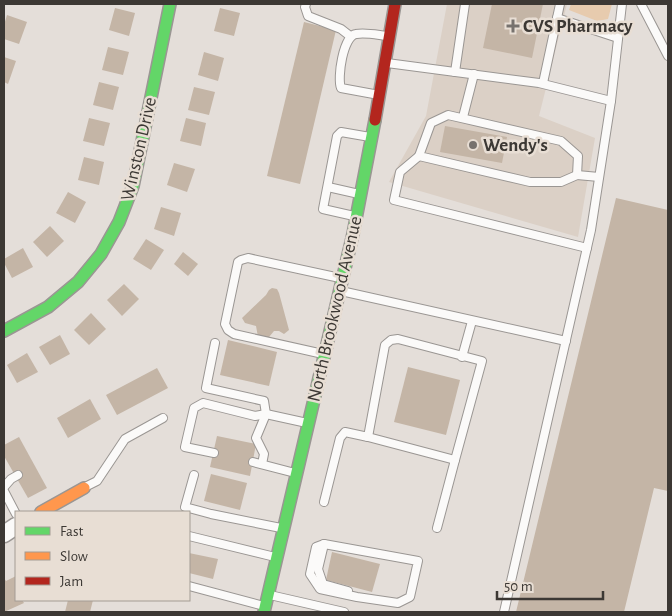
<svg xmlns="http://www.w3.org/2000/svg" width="672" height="616" viewBox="0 0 672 616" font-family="'Alegreya Sans',sans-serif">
<rect width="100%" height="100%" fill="#e4ded9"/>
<polygon fill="#dbd0c6" points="447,4 567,4 539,116 595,138 578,237 389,182 426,116"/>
<polygon fill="#e7cbae" points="571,4 612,4 608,19 597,21 569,10"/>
<g fill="#c4b5a6">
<polygon points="492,4 543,4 532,58 483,48"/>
<polygon points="115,8 135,13 129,36 109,30"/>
<polygon points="220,8 240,13 234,36 214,31"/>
<polygon points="7,15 27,22 19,44 4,39 4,25"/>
<polygon points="304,22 336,30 300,184 267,176"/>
<polygon points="108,47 129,52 123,75 102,70"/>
<polygon points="204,52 224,58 218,81 198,75"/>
<polygon points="4,57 16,61 8,84 4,82"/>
<polygon points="99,82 119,87 113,110 93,105"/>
<polygon points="194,87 215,92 209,115 188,110"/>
<polygon points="89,118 110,123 104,146 83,141"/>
<polygon points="186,118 206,123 201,146 180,141"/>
<polygon points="445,126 507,137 502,163 440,152"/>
<polygon points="84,157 104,162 99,185 78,180"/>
<polygon points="174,163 195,169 187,192 167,185"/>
<polygon points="68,192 86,202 75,223 56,213"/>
<polygon points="616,198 668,210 668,491 654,488 624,612 516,612"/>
<polygon points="161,207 181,213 174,236 154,229"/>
<polygon points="50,226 64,241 47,257 33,242"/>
<polygon points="146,239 164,250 151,270 133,259"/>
<polygon points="23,248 33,267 12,278 4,263 4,259"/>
<polygon points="183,252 198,264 188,276 174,264"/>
<polygon points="124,284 139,299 122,316 107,300"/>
<polygon points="272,288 277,289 279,293 289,330 284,334 279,331 274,331 269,337 258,337 256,326 245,323 242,318 266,295 269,290"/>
<polygon points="91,313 106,329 89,345 74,330"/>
<polygon points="60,335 70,354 50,365 39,347"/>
<polygon points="228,340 277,352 269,386 220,375"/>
<polygon points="27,353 38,372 17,383 7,365"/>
<polygon points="408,367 460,380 446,435 394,422"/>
<polygon points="157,368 168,388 117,415 106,395"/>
<polygon points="90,399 101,419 68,438 57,418"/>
<polygon points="217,436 256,444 250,476 210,467"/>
<polygon points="19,437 47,488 28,498 4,456 4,445"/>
<polygon points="211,474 247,483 240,510 204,501"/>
<polygon points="332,552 380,564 372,592 326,580"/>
<polygon points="189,553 218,559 213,579 189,573"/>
<polygon points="16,576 16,600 22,600 24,603 4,612 4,578 6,581"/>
<polygon points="68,600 93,600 90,612 65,612"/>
</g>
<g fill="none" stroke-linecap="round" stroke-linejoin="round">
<defs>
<g id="lane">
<polyline points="306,4 305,7 308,16 341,29 350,36"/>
<polyline points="641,4 668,56"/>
<polyline points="557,18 560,4"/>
<polyline points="387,63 539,83 611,101"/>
<polyline points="455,72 465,4"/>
<polyline points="543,83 557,18 618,38"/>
<path d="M379 95 341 88C337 78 343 36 356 34 365 32 378 35 388 36"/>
<polygon points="448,115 561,141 578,156 577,175 561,182 530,182 419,156 431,123"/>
<polyline points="463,117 474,74"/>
<polyline points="419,156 400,172 394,200 587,248"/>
<polyline points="577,175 599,177"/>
<polyline points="328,187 359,194"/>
<polyline points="354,216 323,209 337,136 341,132 370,137"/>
<polyline points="341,291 566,341"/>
<polyline points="215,343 206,388 264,401 266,414 256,438 264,454 262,464"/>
<polyline points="323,354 234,334 228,330 225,324 238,262 241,260 248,258 340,278"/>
<polyline points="462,357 472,321"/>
<polyline points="368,437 455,460 437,528"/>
<polyline points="214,453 185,447 194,408 203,403 255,416 266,414 307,423"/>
<polyline points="253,462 295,473"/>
<polyline points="194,475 185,507 211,514 281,528"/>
<polyline points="87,486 97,481 125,439 163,418"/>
<polyline points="4,487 11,479 18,475"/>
<polyline points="4,491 16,514"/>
<polyline points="324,502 340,438 345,432 368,437 385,345 391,340 398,339 482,361 455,460"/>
<polyline points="189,536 275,557"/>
<polygon points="324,544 418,561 410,597 398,603 357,597 320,589 310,574 316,547"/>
<polyline points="324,544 318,569 323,584 348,591"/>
<polyline points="189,586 264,606"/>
<polyline points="270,595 344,612"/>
<polyline points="504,612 591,230 611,101 622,4"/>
</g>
<polyline id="street" points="4,534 16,526"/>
<g id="fast">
<polyline points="4,331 48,307 78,282 101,254 119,222 133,186 170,4"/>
<polyline points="264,612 353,234 375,120"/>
</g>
<polyline id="slow" points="41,512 84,488"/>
<polyline id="jam" points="375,120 395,4"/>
</defs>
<use href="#lane" stroke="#9a9693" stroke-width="10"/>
<use href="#street" stroke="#9a9693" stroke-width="19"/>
<use href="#fast" stroke="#9a9693" stroke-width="14"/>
<use href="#slow" stroke="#9a9693" stroke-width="14"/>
<use href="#jam" stroke="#9a9693" stroke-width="14"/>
<use href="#lane" stroke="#fbfaf9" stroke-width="8"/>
<use href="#street" stroke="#fbfaf9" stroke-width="16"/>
<use href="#fast" stroke="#63d668" stroke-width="11"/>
<use href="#slow" stroke="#ff974d" stroke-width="11"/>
<use href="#jam" stroke="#b3261e" stroke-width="11"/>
</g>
<g fill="#77726e" stroke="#e8ded4" stroke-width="2">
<path d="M510.5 18.5h5v5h5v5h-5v5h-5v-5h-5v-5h5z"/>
<circle cx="473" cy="145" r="5"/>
</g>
<g text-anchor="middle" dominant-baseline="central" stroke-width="5" stroke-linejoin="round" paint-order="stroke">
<g font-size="19" font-weight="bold" fill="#3c3834" stroke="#e8ded4" text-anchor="start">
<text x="523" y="26">CVS Pharmacy</text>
<text x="483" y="145">Wendy's</text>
</g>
<g font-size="19" fill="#3c3834" stroke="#e8ded4">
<text transform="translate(139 149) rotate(-77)">Winston Drive</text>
<text transform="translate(335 309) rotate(-77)">North Brookwood Avenue</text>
</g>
</g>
<rect width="672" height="616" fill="none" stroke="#3c3834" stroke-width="10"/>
<rect x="15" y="511" width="175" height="90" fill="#e8ded4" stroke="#a39c94"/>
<rect x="25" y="527" width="25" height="8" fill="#63d668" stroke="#a39c94"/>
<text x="60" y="536" font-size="15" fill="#3c3834">Fast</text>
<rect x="25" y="552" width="25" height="8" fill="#ff974d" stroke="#a39c94"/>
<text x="60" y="561" font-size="15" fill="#3c3834">Slow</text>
<rect x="25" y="577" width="25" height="8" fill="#b3261e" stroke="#a39c94"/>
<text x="60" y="586" font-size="15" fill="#3c3834">Jam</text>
<path d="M497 591v8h106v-8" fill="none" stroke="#3c3834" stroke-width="2.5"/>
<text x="504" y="591" font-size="15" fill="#3c3834" stroke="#e8ded4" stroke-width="4" paint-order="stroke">50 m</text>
</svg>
